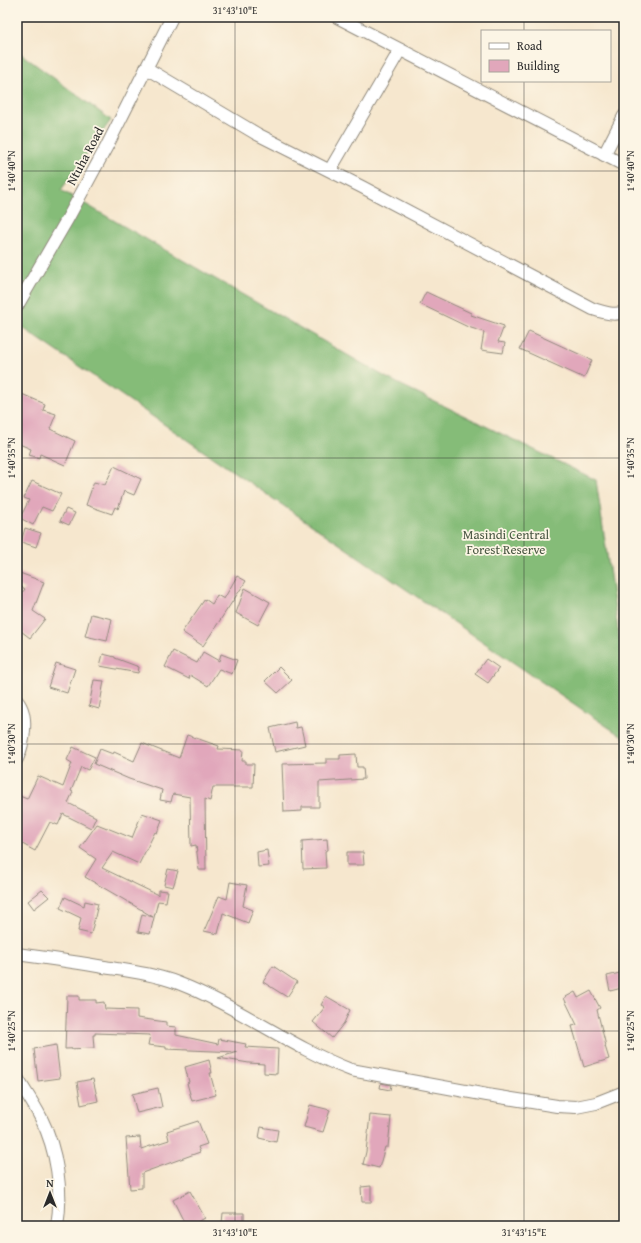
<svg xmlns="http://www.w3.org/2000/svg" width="641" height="1243" viewBox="0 0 641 1243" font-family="'Gentium Book Plus',serif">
<rect width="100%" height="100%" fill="#fcf5e5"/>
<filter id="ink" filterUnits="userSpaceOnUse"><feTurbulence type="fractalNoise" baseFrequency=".025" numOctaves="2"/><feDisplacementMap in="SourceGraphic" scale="8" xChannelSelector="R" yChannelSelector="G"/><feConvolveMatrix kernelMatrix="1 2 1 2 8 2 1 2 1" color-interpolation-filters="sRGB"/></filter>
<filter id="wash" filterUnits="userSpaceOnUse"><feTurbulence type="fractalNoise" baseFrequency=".012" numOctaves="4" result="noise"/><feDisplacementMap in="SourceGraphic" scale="16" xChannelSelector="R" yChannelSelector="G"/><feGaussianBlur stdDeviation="0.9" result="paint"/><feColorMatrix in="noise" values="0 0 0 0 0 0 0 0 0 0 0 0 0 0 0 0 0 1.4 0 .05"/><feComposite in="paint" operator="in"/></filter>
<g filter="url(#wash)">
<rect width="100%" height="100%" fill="#f6e7ce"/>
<polygon fill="#85bc78" stroke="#587452" points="17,51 111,120 61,190 389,379 596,480 624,670 624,738 17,324"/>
<g id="blocks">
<g fill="#e1a7bb">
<polygon points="426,292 471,313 471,315 504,326 498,342 505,343 503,353 481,350 484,332 468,327 420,304"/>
<polygon points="529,331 592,360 584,378 520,349"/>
<polygon points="17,392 45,404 43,410 56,414 50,429 75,441 65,465 40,454 39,458 29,455 31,449 17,443"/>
<polygon points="114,466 141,479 134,495 124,491 118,509 115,507 112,514 86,505 94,482 105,485"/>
<polygon points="32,481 61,494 52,511 42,507 33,525 20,518 29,500 24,498"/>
<polygon points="66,509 75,513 69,525 60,521"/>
<polygon points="25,528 41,533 36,547 21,542"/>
<polygon points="17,572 44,582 33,611 45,619 30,638 17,628 17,599 25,589 17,585"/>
<polygon points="237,576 246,581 203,646 182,632 205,599 212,604 217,595 224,599"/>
<polygon points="245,588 270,602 258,625 236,613"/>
<polygon points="91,614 112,619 107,641 85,636"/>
<polygon points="173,651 197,663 203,652 219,661 221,654 237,660 232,674 219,669 208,686 190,675 189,679 165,667"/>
<polygon points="103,654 115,657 115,658 139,667 138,673 100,666"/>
<polygon points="486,659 499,668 488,683 475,674"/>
<polygon points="56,663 75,669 67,693 48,687"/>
<polygon points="279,667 292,680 278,693 265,681"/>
<polygon points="94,680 104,681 99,709 89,706"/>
<polygon points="295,722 296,728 301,727 305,745 275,752 270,728"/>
<polygon points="187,735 219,746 218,749 243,750 242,761 246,761 246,764 254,764 253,787 213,787 210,801 205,799 206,870 199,870 196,845 191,846 190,797 173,794 171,802 160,800 162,790 129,779 94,764 100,749 113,754 114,752 134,761 142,743 179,758"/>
<polygon points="73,747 95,757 88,770 81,767 71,791 73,792 68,803 96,817 91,828 63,814 58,825 50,822 35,851 17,841 17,795 27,799 38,776 63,787 72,763 67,760"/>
<polygon points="356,754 357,767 363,767 364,779 319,782 319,807 302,807 302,811 284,812 282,764 326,763 326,759 340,759 340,755"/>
<polygon points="142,813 162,820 157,833 155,832 139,864 113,852 102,868 158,895 158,890 168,891 166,902 158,901 150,934 138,932 142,914 153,917 143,911 143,910 140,909 85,877 96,859 80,848 97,824 132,838"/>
<polygon points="327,839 328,850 325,851 326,868 303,869 302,841"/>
<polygon points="267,850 269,866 258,867 257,852"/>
<polygon points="347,852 363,852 364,865 347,865"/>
<polygon points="168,869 178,871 173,887 164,885"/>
<polygon points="230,882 247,885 243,906 253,910 248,923 223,913 218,934 204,931 219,896 227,899"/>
<polygon points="42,890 49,897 34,909 28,901"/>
<polygon points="65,897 84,906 85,901 98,904 91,934 78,931 81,918 60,908"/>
<polygon points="273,966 297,982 287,997 263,982"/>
<polygon points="624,972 624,986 622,986 622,988 610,991 607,976"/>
<polygon points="591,991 600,1008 597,1010 606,1046 605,1046 609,1059 584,1067 572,1026 577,1025 564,998 575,992 578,998"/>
<polygon points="67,996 79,996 79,1000 96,1000 96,1003 104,1002 105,1009 137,1010 137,1018 166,1022 166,1026 176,1027 176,1035 218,1044 219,1039 246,1044 245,1047 278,1049 277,1074 264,1073 264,1064 249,1063 218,1058 237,1052 166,1049 166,1047 148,1045 150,1035 95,1033 95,1035 93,1035 94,1048 65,1049"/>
<polygon points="326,996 350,1010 344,1023 332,1038 313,1022 325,1007 321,1005"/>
<polygon points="56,1045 60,1078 38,1081 34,1049"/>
<polygon points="209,1060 212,1073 210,1073 216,1095 192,1101 187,1083 189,1082 185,1067"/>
<polygon points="93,1079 98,1101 81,1105 77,1082"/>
<polygon points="381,1083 391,1085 390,1090 380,1088"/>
<polygon points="158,1088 162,1107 137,1113 132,1094"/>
<polygon points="310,1105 330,1110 323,1132 304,1127"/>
<polygon points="370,1115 391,1117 388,1147 385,1147 379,1168 363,1164 366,1152"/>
<polygon points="198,1121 207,1144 198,1147 200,1152 142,1173 142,1188 130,1189 126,1138 140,1137 141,1149 169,1140 167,1131"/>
<polygon points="261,1127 278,1130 276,1142 259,1138"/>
<polygon points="371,1186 371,1202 362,1202 361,1187"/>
<polygon points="190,1191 205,1218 190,1226 186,1226 173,1200"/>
<polygon points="223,1213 244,1213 244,1224 222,1223"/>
</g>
</g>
</g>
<g filter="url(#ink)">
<use href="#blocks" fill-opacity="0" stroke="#90897c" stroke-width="1"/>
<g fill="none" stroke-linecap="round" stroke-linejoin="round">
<defs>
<g id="minor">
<polyline points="337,17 624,165"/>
<path d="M146 68 257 134 362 187 593 309C603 312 614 316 624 312"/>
<polyline points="604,155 624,116"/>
<polyline points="330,170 400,50"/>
<polyline points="17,306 68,218 107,146 172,17"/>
<path d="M17 701C29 715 24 743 17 759"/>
<path d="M17 954C46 958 75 962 104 967 129 971 154 974 178 983 238 1006 290 1047 351 1070L487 1095 557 1106 576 1107 596 1103 624 1092"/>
<path d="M17 1078C25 1091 34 1104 41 1118 57 1150 63 1190 57 1226"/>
</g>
</defs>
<use href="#minor" stroke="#90897c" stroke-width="14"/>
<use href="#minor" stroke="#fff" stroke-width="12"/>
</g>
</g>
<path fill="none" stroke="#2b2b2b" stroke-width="1" stroke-opacity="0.45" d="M235 17V1226M524 17V31M524 81V1226M17 171H624M17 458H624M17 744H624M17 1031H624"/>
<g text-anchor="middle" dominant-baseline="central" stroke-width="3.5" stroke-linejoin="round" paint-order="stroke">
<g font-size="13" fill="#2b2b2b" stroke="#fcf5e5">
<text transform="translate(85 156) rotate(-62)">Ntuha Road</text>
</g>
<g font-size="13" fill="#4a5743" stroke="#fcf5e5">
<text x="506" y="534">Masindi Central<tspan x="506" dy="15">Forest Reserve</tspan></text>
</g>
</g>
<rect width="641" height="1243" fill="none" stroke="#fcf5e5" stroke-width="44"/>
<rect x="481" y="30" width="130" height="52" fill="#fcf5e5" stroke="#a8a49b"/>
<rect x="489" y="43" width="20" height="6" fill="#ffffff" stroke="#a8a49b"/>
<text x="517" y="50" font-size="12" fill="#2b2b2b">Road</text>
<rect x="489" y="60" width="20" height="12" fill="#e1a7bb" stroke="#a8a49b"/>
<text x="517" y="70" font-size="12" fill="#2b2b2b">Building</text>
<g transform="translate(50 1193)" stroke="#fcf5e5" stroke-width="3" paint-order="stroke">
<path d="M0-3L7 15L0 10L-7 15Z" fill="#2b2b2b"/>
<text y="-6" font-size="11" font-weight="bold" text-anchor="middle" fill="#2b2b2b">N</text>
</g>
<rect x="22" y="22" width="597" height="1199" fill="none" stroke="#2b2b2b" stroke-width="1.5"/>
<g font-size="10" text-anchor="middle" fill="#2b2b2b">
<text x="235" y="14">31°43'10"E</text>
<text transform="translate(11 171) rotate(-90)" y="4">1°40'40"N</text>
<text transform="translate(630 171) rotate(-90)" y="4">1°40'40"N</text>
<text transform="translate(11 458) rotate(-90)" y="4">1°40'35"N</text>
<text transform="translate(630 458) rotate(-90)" y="4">1°40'35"N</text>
<text transform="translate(11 744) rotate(-90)" y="4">1°40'30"N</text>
<text transform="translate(630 744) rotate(-90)" y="4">1°40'30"N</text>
<text transform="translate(11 1031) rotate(-90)" y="4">1°40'25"N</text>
<text transform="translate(630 1031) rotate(-90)" y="4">1°40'25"N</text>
<text x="235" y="1236">31°43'10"E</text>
<text x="524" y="1236">31°43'15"E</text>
</g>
</svg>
